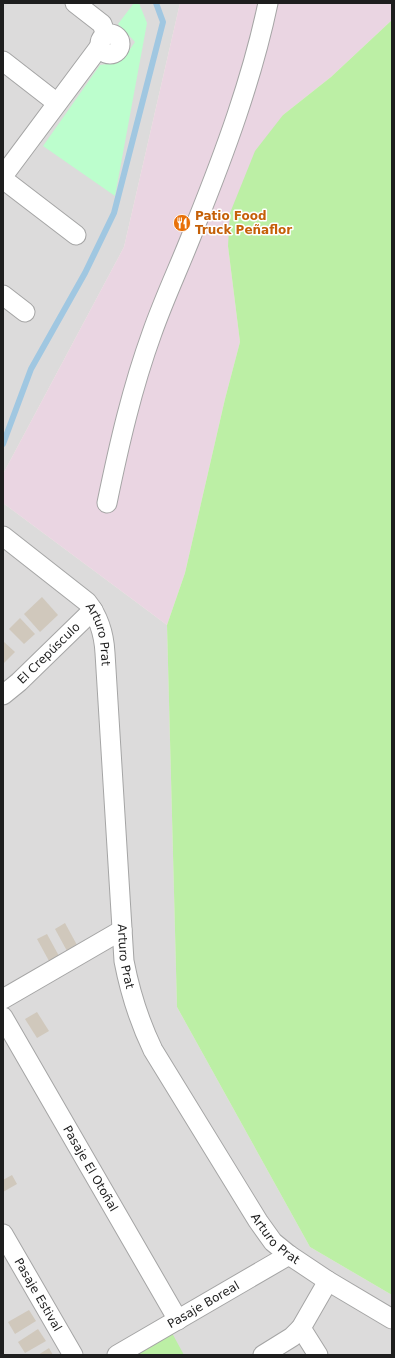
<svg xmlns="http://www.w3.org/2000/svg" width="395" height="1358" viewBox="0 0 395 1358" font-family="'DejaVu Sans',sans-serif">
<rect width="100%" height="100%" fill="#f0eee3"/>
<g fill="#dcdbdb">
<polygon points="3,3 180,3 124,247 3,474"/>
<polygon points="3,503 167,625 177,1007 310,1247 392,1295 392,1355 3,1355"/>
</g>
<polygon fill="#ead5e2" points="180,3 392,3 392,20 331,77 283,115 228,246 240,342 225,399 185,573 167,625 3,503 3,474 124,247"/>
<g fill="#bcefa5">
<polygon points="392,20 392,1295 310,1247 177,1007 167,625 185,573 225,399 240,342 228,246 230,213 255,151 283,115 331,77"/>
<polygon points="172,1333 184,1355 133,1355"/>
</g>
<path fill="#bcfecd" d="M134 3H139L147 23 115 196 43 146 100 65C124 62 122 61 135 42L118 24Z"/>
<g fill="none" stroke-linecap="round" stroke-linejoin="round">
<polyline stroke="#a0c7e1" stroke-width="6" points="3,444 31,369 85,273 114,213 163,22 156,3"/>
</g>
<g fill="#d0c8bc">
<polygon points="42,597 58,615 40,632 24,614"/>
<polygon points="20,618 35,634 24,644 9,629"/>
<polygon points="3,641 15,652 3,664"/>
<polygon points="65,923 77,945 67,951 55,929"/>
<polygon points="47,934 59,956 49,961 37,939"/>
<polygon points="37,1012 49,1031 37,1038 25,1019"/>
<polygon points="12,1175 17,1184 3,1192 3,1180"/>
<polygon points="29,1310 36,1321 15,1334 8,1322"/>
<polygon points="38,1329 46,1341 25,1353 18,1342"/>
<polygon points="49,1348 53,1355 38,1355"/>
</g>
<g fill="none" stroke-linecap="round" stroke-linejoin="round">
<defs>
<g id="minor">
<polyline points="75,3 102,24 106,35"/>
<circle cx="110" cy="44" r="10"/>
<polyline points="3,61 57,103"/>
<polyline points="3,176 100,46"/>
<polyline points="3,179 76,235"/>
<polyline points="3,295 25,312"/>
<path d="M107 503C119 445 132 388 152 333 165 296 182 261 196 224 225 152 252 79 268 3"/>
<path id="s1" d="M3 536 87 602C99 617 104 634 105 653L124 961C130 992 139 1021 153 1050L258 1221 273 1242 289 1255 328 1281 392 1319"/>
<path id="s2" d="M3 695 19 682 93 610"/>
<polyline points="3,999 122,930"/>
<path id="s3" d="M3 1017 178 1320"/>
<path id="s4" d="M3 1234 73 1355"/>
<polyline points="301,1328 318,1355"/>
<path id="s5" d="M117 1355 289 1255"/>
<polyline points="263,1355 292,1337 301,1328 328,1281"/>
</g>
</defs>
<use href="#minor" stroke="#a5a5a5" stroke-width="21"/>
<use href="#minor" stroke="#fff" stroke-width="19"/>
</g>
<defs>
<symbol id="restaurant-disc" viewBox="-11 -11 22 22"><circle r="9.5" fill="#e8710a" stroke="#fff"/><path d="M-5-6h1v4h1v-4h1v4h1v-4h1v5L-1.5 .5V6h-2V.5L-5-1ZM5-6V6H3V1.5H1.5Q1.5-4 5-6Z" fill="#fff"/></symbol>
</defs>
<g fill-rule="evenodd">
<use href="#restaurant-disc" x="172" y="213" width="20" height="20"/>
</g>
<g text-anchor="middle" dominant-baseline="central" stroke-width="3" stroke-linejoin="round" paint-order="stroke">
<g font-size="12" font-weight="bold" fill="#c56008" stroke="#fff" text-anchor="start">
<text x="195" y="216">Patio Food<tspan x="195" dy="14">Truck Peñaflor</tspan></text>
</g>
<g font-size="12" fill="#1e1e1e" stroke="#fff">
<text stroke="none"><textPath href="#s1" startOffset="142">Arturo Prat</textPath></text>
<text stroke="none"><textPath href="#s2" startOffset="62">El Crepúsculo</textPath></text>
<text stroke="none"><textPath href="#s1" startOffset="466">Arturo Prat</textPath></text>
<text stroke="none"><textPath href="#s3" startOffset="175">Pasaje El Otoñal</textPath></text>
<text stroke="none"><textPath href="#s1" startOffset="790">Arturo Prat</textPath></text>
<text stroke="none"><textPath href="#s4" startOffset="70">Pasaje Estival</textPath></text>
<text stroke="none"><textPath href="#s5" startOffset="100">Pasaje Boreal</textPath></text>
</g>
</g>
<rect width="395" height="1358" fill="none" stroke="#1e1e1e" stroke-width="8"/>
</svg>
